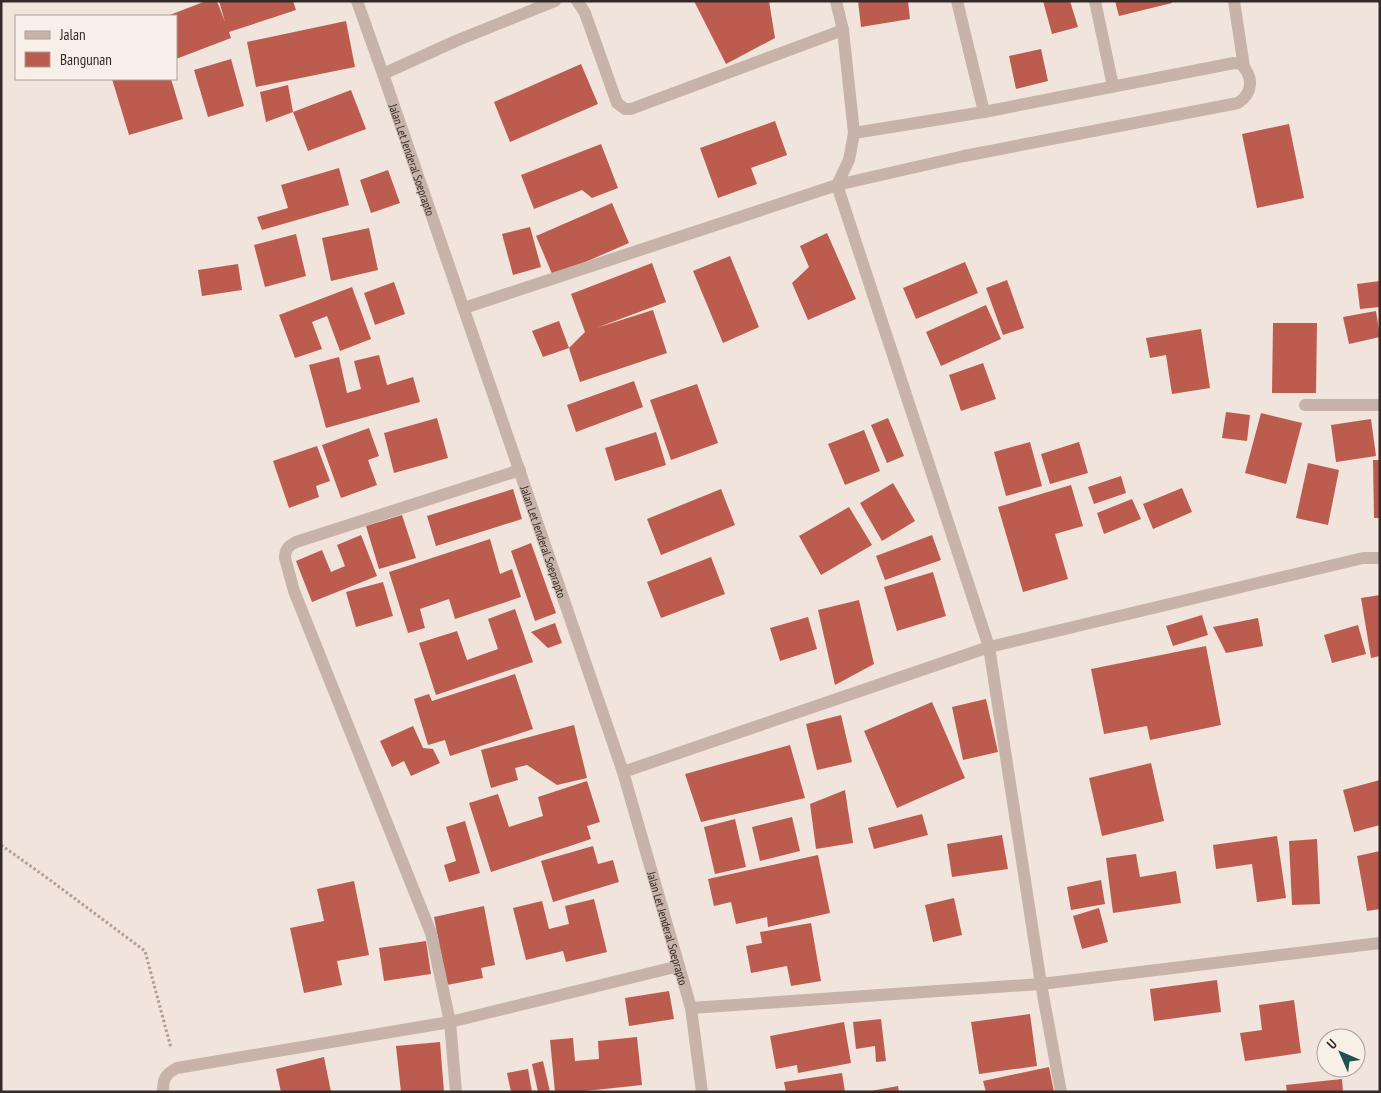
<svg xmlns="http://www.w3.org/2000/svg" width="1381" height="1093" viewBox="0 0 1381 1093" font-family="'PT Sans Narrow',sans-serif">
<rect width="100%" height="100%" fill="#f0e4dc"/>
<g fill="#bc5c4e">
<polygon points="206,1 217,1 225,22 219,1 293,1 296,10 229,32 231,38 176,59 176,16 167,16"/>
<polygon points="694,1 769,1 775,38 726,64"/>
<polygon points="858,1 908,1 910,19 861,27"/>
<polygon points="1043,1 1070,1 1078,27 1052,34"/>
<polygon points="1115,1 1172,1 1172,3 1119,16"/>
<polygon points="346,21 355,67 256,87 247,42"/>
<polygon points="1041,49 1048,81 1016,89 1009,56"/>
<polygon points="231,59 244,106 208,117 194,70"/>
<polygon points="581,64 598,104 510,142 494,102"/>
<polygon points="112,79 171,79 183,119 129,135"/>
<polygon points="288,85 293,112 266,122 260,92"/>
<polygon points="351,90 366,129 308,151 293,112"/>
<polygon points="775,121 787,155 751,168 757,184 718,198 700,148"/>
<polygon points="1289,124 1304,198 1257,208 1242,134"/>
<polygon points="601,144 618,188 592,198 582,190 534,209 521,175"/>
<polygon points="339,168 349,205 262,230 257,217 288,208 281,185"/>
<polygon points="388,170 400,203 371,213 360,180"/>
<polygon points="612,203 629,243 553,276 536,236"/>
<polygon points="530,227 541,267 513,275 502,234"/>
<polygon points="369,228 378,270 331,281 322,238"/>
<polygon points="827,233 856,299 808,320 792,283 809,267 800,246"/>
<polygon points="296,234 306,276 265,287 254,245"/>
<polygon points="730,256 759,327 723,343 693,271"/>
<polygon points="965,262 978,293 916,319 903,288"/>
<polygon points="652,263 666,302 596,328 653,310 667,353 580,382 569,348 585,332 571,294"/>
<polygon points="238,264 242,290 202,296 198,270"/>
<polygon points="1007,280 1024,328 1003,335 986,288"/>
<polygon points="1380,281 1380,307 1360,309 1357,284"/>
<polygon points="394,282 405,314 375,325 364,293"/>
<polygon points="352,287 371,339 340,351 327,316 312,322 322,349 295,358 279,315"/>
<polygon points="986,305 1001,339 941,366 926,332"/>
<polygon points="1376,311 1380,337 1349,344 1343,317"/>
<polygon points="559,321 569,348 543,357 532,331"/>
<polygon points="1273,323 1317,323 1316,393 1272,393"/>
<polygon points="1201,329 1210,388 1172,394 1166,355 1150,358 1146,338"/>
<polygon points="379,355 387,385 413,377 420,402 326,428 309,365 339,357 347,393 361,389 354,361"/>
<polygon points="983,363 996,399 961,411 949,375"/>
<polygon points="634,381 643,407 576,432 567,405"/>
<polygon points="697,384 718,443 671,460 650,400"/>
<polygon points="1226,412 1250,415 1247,441 1222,438"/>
<polygon points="1261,413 1302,423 1286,484 1245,473"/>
<polygon points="437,418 448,458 394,473 384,433"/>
<polygon points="888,418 904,456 887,463 871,425"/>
<polygon points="1371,419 1376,456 1336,462 1331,425"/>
<polygon points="369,428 379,456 368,460 377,485 341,498 322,445"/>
<polygon points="864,430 880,471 845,485 828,444"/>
<polygon points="656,432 666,465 615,481 605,448"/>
<polygon points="1030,442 1042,486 1006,496 994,452"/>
<polygon points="1079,442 1088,473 1050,484 1041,454"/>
<polygon points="317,446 330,481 316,486 319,497 289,508 273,461"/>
<polygon points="1373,460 1380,460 1380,518 1374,518"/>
<polygon points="1308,463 1339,470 1328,525 1296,518"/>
<polygon points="1121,476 1126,493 1094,504 1088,487"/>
<polygon points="893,483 915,521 882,541 860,503"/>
<polygon points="1071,485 1083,526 1055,534 1068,579 1023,592 998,507"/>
<polygon points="1182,488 1192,512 1153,529 1143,504"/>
<polygon points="513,489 522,519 436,546 427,516"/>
<polygon points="721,489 735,525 661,555 647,519"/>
<polygon points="1132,499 1141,519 1104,534 1097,513"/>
<polygon points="849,507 872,545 821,575 799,536"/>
<polygon points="402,515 416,558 379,569 366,526"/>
<polygon points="361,535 377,576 312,602 296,561 322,550 331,572 345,566 337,545"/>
<polygon points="932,535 941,560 885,580 876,556"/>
<polygon points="490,539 500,574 512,569 521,597 455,619 449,599 420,609 425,628 408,633 389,572"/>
<polygon points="531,543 556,613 535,621 511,551"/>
<polygon points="711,557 725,594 661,618 647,582"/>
<polygon points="933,572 946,616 897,631 884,587"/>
<polygon points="383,582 393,616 356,627 346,592"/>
<polygon points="1380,595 1380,656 1371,658 1361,598"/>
<polygon points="859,600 874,664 835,685 818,610"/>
<polygon points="515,609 533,662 436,695 419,643 457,631 467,660 498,649 488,619"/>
<polygon points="1202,615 1208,635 1173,646 1166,626"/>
<polygon points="808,617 817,649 780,661 770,628"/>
<polygon points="1258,618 1263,646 1226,653 1213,627"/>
<polygon points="555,623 562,643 548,648 531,632"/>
<polygon points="1358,625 1366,654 1332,663 1324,635"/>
<polygon points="1206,646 1221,725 1150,740 1147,726 1104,734 1091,669"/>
<polygon points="515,674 533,729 450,756 445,740 428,745 414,699 429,694 432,701"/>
<polygon points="986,699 998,752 963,760 952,707"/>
<polygon points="932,702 965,778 897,808 864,731"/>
<polygon points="841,715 852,762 817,770 806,724"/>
<polygon points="574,725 587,778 557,785 527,765 515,768 518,780 491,788 481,750"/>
<polygon points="413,726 423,748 433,749 440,763 411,776 404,761 392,767 380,741"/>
<polygon points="790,745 805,798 701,822 685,774"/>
<polygon points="1151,763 1164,821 1102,836 1089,778"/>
<polygon points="1380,780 1380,825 1354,832 1343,790"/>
<polygon points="587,781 600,822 587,826 591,839 491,872 469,803 498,794 509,827 543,816 538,797"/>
<polygon points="845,790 853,843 816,849 810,804"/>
<polygon points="922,814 928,835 874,849 868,828"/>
<polygon points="792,817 800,851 760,861 752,827"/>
<polygon points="735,819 746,867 715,874 704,827"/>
<polygon points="465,821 480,873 449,882 444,865 456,861 446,827"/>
<polygon points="1002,835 1008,869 952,877 947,844"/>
<polygon points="1277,836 1286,898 1257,902 1252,864 1216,869 1213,845"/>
<polygon points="1317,839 1320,904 1292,905 1289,841"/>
<polygon points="593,846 598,864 613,860 619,882 553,902 541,861"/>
<polygon points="1380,851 1380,909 1367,911 1357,856"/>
<polygon points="1136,854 1140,877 1176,871 1181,903 1113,913 1106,858"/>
<polygon points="818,855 830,913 768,927 767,917 736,924 731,902 714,906 708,879"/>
<polygon points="1101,880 1105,904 1071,910 1067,887"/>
<polygon points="354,881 369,955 337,961 342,985 304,993 290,928 324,921 317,889"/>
<polygon points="954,898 962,935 933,942 925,905"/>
<polygon points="594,899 607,952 566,962 563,951 526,960 513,908 542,901 549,929 569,924 565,906"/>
<polygon points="484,906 495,965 481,968 483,978 447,985 434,917"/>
<polygon points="1099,908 1108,942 1082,949 1073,916"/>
<polygon points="811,923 821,981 791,986 787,966 751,973 746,946 762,943 760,932"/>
<polygon points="426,941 431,974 384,981 379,948"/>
<polygon points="1217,980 1221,1012 1154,1021 1150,989"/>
<polygon points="669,991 674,1019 629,1026 625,998"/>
<polygon points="1294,1000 1301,1053 1245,1061 1240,1033 1262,1030 1259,1005"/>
<polygon points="1030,1014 1037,1066 979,1074 971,1022"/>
<polygon points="881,1019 886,1061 876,1062 875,1046 856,1049 853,1022"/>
<polygon points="844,1022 851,1063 798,1073 797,1065 776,1069 770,1036"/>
<polygon points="637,1037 642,1085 576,1092 555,1092 550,1040 573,1038 575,1061 599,1059 598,1041"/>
<polygon points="440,1042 444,1092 401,1092 396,1046"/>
<polygon points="324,1057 331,1092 281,1092 276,1069"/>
<polygon points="543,1061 550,1092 538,1092 532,1064"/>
<polygon points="1049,1067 1054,1092 986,1092 983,1081"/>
<polygon points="528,1069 532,1092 511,1092 507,1073"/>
<polygon points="842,1073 845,1092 786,1092 784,1082"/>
<polygon points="1342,1079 1343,1092 1287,1092 1286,1085"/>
<polygon points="898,1086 899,1092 871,1092 871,1091"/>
</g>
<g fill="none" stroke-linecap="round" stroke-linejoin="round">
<polyline stroke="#b29d93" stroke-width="3" stroke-dasharray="2.5 2.5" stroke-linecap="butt" points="1,845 50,880 145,951 171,1048"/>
<g stroke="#c7b3a9" stroke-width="12">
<path id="s1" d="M357 1 383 74 623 772 691 1008 702 1092"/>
<polyline points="577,1 582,8 585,13 617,103 625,109 631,109 843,30"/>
<polyline points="836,1 843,30 854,133 849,160 837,185"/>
<polyline points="957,1 984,112"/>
<polyline points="1095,1 1113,86"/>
<polyline points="1234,1 1244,67"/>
<polyline points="383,74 458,40 555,1"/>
<path d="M837 185 964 156 1238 103C1253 93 1254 77 1241 64L1234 63 984 112 854 133"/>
<polyline points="464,308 837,185 989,647 1041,984 1061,1092"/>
<polyline points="1305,405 1380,405"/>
<polyline points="623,772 989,647 1363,558 1380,558"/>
<polyline points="691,1008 1041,984 1380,943"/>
<path d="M163 1092C163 1079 165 1074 177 1068L450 1022 679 966"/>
<path d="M456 1092 450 1022 431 933 294 591 285 558C285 550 288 546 296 542L520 470"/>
</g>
</g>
<g text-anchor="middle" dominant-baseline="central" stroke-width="4" stroke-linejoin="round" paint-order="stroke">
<g font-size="12" fill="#342b28" stroke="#f8efe8">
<text stroke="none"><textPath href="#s1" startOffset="168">Jalan Let Jenderal Soeprapto</textPath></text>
<text stroke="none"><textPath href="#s1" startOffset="572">Jalan Let Jenderal Soeprapto</textPath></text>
<text stroke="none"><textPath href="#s1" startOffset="978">Jalan Let Jenderal Soeprapto</textPath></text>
</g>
</g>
<rect width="1381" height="1093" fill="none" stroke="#342b28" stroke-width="5"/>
<rect x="15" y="15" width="162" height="65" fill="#f8efe8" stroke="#aaa19b"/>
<rect x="25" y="31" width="25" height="8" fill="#c7b3a9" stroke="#aaa19b"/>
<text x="60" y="40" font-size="15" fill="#342b28">Jalan</text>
<rect x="25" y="52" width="25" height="15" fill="#bc5c4e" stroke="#aaa19b"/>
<text x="60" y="65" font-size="15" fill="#342b28">Bangunan</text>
<g transform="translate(1341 1053) rotate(315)"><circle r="24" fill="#f8efe8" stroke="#aaa19b"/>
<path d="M0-4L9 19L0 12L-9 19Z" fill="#215250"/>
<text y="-8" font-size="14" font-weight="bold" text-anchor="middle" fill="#342b28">U</text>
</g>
</svg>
